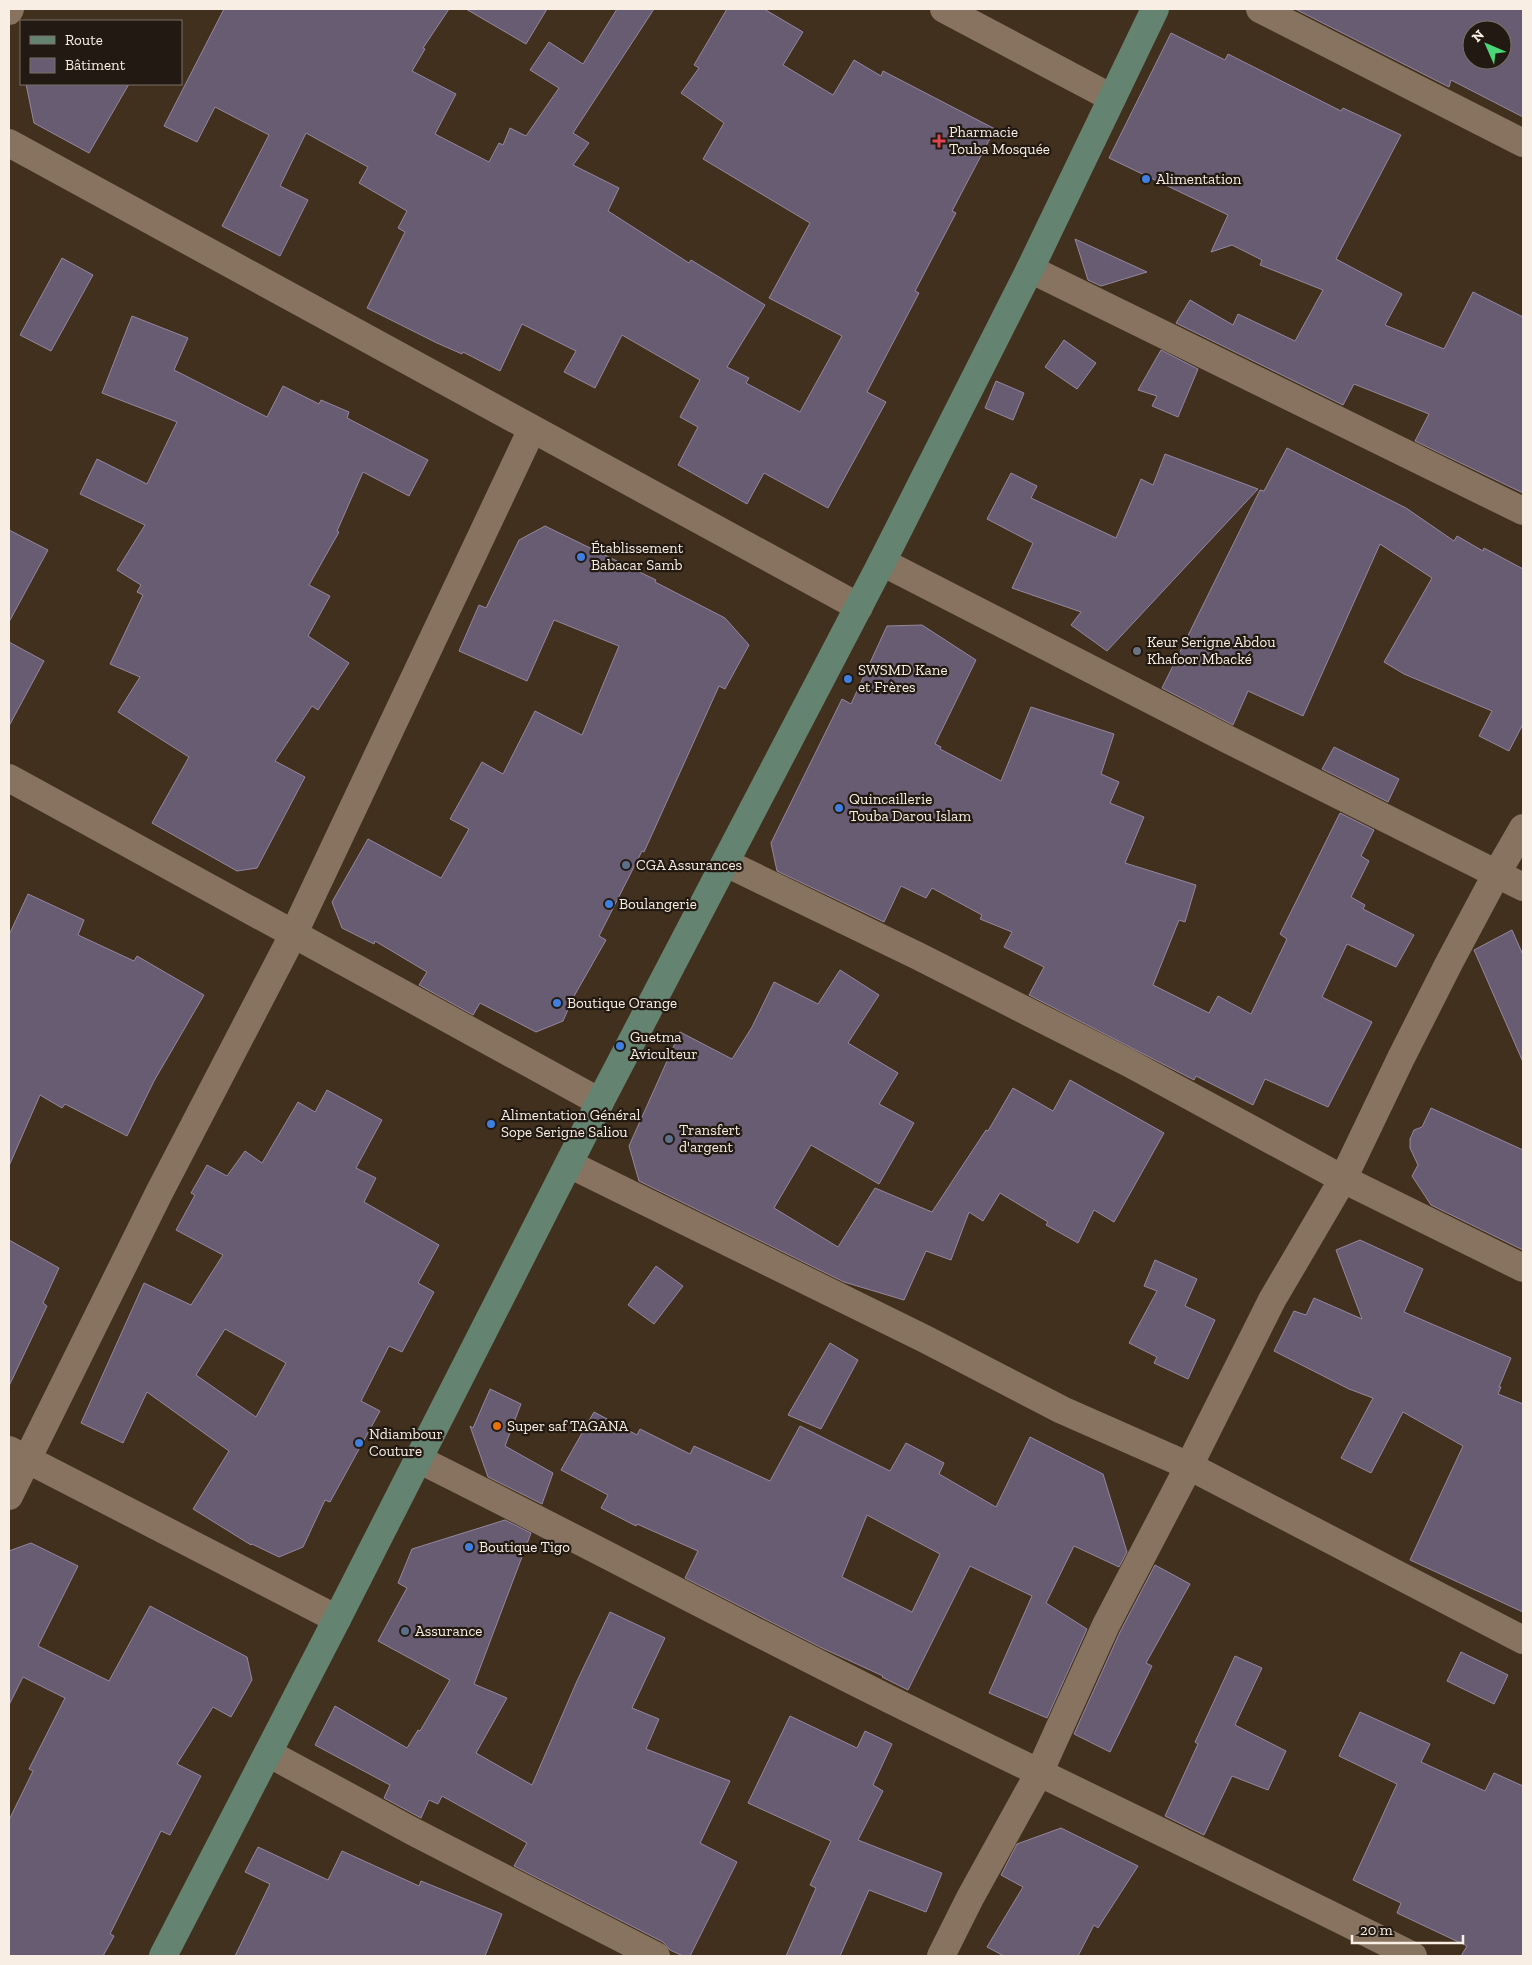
<svg xmlns="http://www.w3.org/2000/svg" width="1532" height="1965" viewBox="0 0 1532 1965" font-family="'Zilla Slab',serif">
<rect width="100%" height="100%" fill="#42301e"/>
<g fill="#685c72" stroke="#9487a0" fill-rule="evenodd">
<polygon points="224,9 449,9 423,48 425,49 412,71 456,94 435,134 489,162 499,143 503,145 510,128 526,136 559,88 530,70 549,42 583,64 617,9 654,9 573,133 589,143 573,165 619,188 608,211 689,263 691,260 765,305 727,367 749,378 746,383 800,412 842,336 769,298 810,223 703,159 724,123 681,93 699,68 694,65 727,9 764,9 803,32 783,65 833,95 854,60 881,76 883,71 995,129 952,211 956,213 915,291 919,293 867,392 886,402 828,508 764,473 747,504 678,465 698,427 680,417 700,380 622,335 595,388 564,372 576,351 522,324 500,371 463,352 462,354 437,343 367,308 405,232 398,228 407,211 359,183 368,167 306,133 280,186 308,200 280,256 222,226 269,135 215,107 197,142 164,126"/>
<polygon points="466,9 547,9 526,44"/>
<path d="M1295 9H1523V117L1451 80 1449 87ZM1472 30H1502V60H1472Z"/>
<polygon points="1171,33 1225,60 1228,54 1341,111 1343,108 1401,135 1336,259 1402,294 1385,325 1444,349 1473,292 1523,317 1523,493 1415,441 1429,414 1354,384 1343,405 1176,323 1190,300 1233,325 1238,314 1295,341 1323,290 1260,265 1262,260 1232,245 1211,252 1228,215 1109,158"/>
<polygon points="26,84 129,84 89,153 34,123"/>
<polygon points="1075,239 1147,272 1101,286 1088,280"/>
<polygon points="62,258 93,275 51,351 20,335"/>
<polygon points="132,316 188,338 174,370 267,417 283,386 319,404 321,400 349,412 347,418 428,460 409,496 363,472 337,531 339,532 309,585 330,596 308,636 349,663 318,710 312,706 275,761 305,777 257,868 237,871 152,823 189,757 118,712 140,677 110,664 143,595 137,592 141,585 117,570 145,525 80,494 97,459 147,484 177,422 102,393"/>
<polygon points="1064,340 1096,363 1077,389 1045,367"/>
<polygon points="1161,350 1198,369 1178,417 1152,406 1157,396 1138,390"/>
<polygon points="996,381 1024,393 1013,420 985,408"/>
<polygon points="1287,448 1406,508 1454,541 1457,536 1483,551 1484,548 1523,569 1523,724 1509,751 1479,736 1492,711 1404,674 1384,662 1432,578 1380,544 1303,716 1248,691 1233,725 1162,688 1260,490 1264,491"/>
<polygon points="1165,454 1258,489 1107,651 1071,625 1081,612 1012,588 1033,543 987,519 1011,473 1037,486 1031,498 1116,538 1141,479 1153,485"/>
<polygon points="545,526 656,580 655,582 725,618 749,645 725,689 719,686 644,852 642,851 599,936 606,940 573,998 563,1021 536,1032 480,1003 473,1015 419,985 427,972 375,941 374,944 342,928 332,902 368,839 441,878 469,829 450,819 482,762 503,774 535,711 582,735 619,646 554,620 527,681 459,651 479,605 486,608 519,540"/>
<polygon points="9,530 48,550 9,622"/>
<polygon points="922,625 976,660 935,744 941,747 940,749 1001,781 1031,707 1114,734 1101,774 1119,782 1110,803 1144,817 1125,863 1196,885 1185,922 1179,920 1153,985 1209,1013 1218,996 1251,1014 1287,939 1280,934 1340,813 1374,830 1361,856 1369,861 1351,897 1365,905 1363,909 1414,935 1396,967 1347,944 1322,997 1372,1022 1328,1107 1265,1079 1253,1105 1196,1076 1194,1080 1029,995 1044,967 1004,947 1012,932 980,919 982,915 932,888 926,898 901,886 884,922 777,871 771,843 842,699 851,704 887,626"/>
<polygon points="9,642 44,661 9,726"/>
<polygon points="1334,747 1399,779 1388,802 1322,769"/>
<polygon points="28,894 84,920 78,935 134,961 137,956 204,995 154,1081 127,1136 65,1104 62,1108 40,1095 9,1166 9,935"/>
<polygon points="1512,930 1523,955 1523,1062 1474,950"/>
<polygon points="840,970 879,995 848,1043 898,1073 879,1104 914,1123 879,1184 811,1145 774,1208 838,1247 875,1188 932,1212 986,1130 988,1131 1013,1088 1053,1111 1070,1080 1164,1133 1114,1222 1094,1210 1078,1243 1046,1225 1048,1222 1000,1193 983,1221 969,1212 951,1260 926,1251 904,1300 844,1282 639,1181 629,1146 680,1032 732,1059 752,1027 774,982 818,1004"/>
<path d="M327 1090 382 1120 356 1168 376 1178 364 1202 439 1245 418 1283 434 1292 402 1352 389 1346 361 1401 380 1411 330 1502 325 1500 303 1547 279 1557 252 1544 251 1545 193 1509 229 1451 147 1392 123 1443 81 1423 144 1283 191 1305 223 1255 176 1230 195 1195 191 1193 207 1165 227 1176 245 1151 262 1163 298 1102 315 1112ZM225 1329 286 1363 256 1417 196 1375Z"/>
<polygon points="1431,1108 1523,1150 1523,1250 1431,1205 1412,1176 1418,1165 1410,1148 1410,1139 1414,1130 1422,1127"/>
<polygon points="9,1240 59,1268 43,1303 47,1306 9,1386"/>
<polygon points="1360,1240 1423,1269 1404,1312 1511,1358 1499,1387 1501,1387 1498,1394 1523,1404 1523,1612 1410,1560 1463,1446 1403,1412 1371,1473 1341,1458 1373,1398 1349,1389 1274,1351 1294,1311 1306,1315 1314,1298 1362,1319 1336,1250"/>
<polygon points="1155,1260 1197,1279 1185,1306 1215,1320 1188,1379 1154,1363 1157,1357 1129,1343 1157,1291 1144,1286"/>
<polygon points="656,1266 683,1286 654,1324 628,1305"/>
<polygon points="830,1343 858,1360 821,1429 788,1415"/>
<polygon points="490,1389 521,1404 505,1446 553,1473 542,1504 488,1477 470,1426 473,1428"/>
<path d="M594 1412 637 1435 640 1429 690 1454 694 1446 770 1481 800 1426 890 1471 906 1443 944 1463 939 1474 996 1507 1030 1437 1103 1474 1127 1552 1119 1567 1074 1546 1046 1603 1087 1629 1047 1718 989 1693 1032 1596 970 1566 908 1690 882 1677 883 1676 822 1648 685 1578 698 1551 637 1524 636 1526 601 1508 608 1495 561 1470ZM867 1515 940 1554 912 1612 842 1577Z"/>
<polygon points="505,1520 531,1533 474,1684 507,1698 476,1753 532,1785 577,1681 610,1612 665,1638 632,1708 659,1719 646,1749 730,1781 700,1843 737,1862 690,1956 683,1956 670,1950 663,1942 514,1866 527,1843 442,1796 438,1804 429,1800 421,1818 384,1798 390,1785 315,1745 335,1706 407,1748 418,1730 420,1731 450,1680 378,1641 407,1588 398,1583 412,1549"/>
<polygon points="31,1543 78,1566 38,1646 109,1681 150,1606 247,1657 252,1680 231,1717 213,1707 177,1764 201,1776 170,1835 161,1831 110,1934 114,1936 103,1956 9,1956 9,1820 33,1771 29,1769 65,1698 23,1677 9,1705 9,1551"/>
<polygon points="1155,1565 1190,1584 1146,1663 1152,1666 1110,1752 1074,1734 1120,1632"/>
<polygon points="1461,1652 1508,1675 1494,1704 1447,1681"/>
<polygon points="1235,1656 1262,1668 1235,1725 1286,1751 1268,1790 1232,1776 1204,1835 1165,1816 1198,1744 1195,1742"/>
<polygon points="1360,1712 1430,1744 1421,1762 1485,1791 1494,1773 1523,1786 1523,1956 1461,1956 1467,1946 1397,1913 1401,1903 1353,1880 1397,1784 1339,1756"/>
<polygon points="790,1716 857,1748 865,1731 892,1744 873,1785 883,1791 858,1840 942,1873 926,1912 869,1890 840,1956 786,1956 816,1888 810,1885 831,1841 748,1803"/>
<polygon points="1061,1828 1138,1866 1098,1928 1094,1925 1078,1956 1004,1956 987,1947 1023,1887 1001,1875 1017,1844"/>
<polygon points="258,1847 328,1880 342,1851 419,1886 421,1881 502,1914 485,1956 235,1956 270,1884 245,1872"/>
</g>
<g fill="none" stroke-linecap="round" stroke-linejoin="round">
<g stroke="#877360" stroke-width="28">
<polyline points="944,9 1112,98"/>
<polyline points="1260,9 1523,143"/>
<polyline points="9,11 10,9"/>
<polyline points="9,143 859,607"/>
<polyline points="1030,269 1523,511"/>
<polyline points="882,562 1229,740 1523,887"/>
<polyline points="9,778 600,1102"/>
<polyline points="726,863 918,956 1129,1063 1343,1179 1523,1268"/>
<polyline points="569,1164 925,1339 1062,1410 1189,1466 1523,1640"/>
<polyline points="9,1450 337,1619"/>
<path d="M418 1459C573 1536 726 1618 881 1695 1058 1783 1237 1867 1413 1956"/>
<polyline points="9,1496 159,1193 293,935 532,429"/>
<polyline points="268,1753 412,1831 656,1956"/>
<polyline points="941,1956 970,1898 1039,1773 1106,1625 1189,1466 1272,1300 1343,1179 1401,1058 1449,963 1497,873 1523,828"/>
</g>
<polyline stroke="#648371" stroke-width="28" points="163,1956 337,1619 600,1102 882,562 1030,269 1155,9"/>
</g>
<path fill="#e0444e" stroke="#221a12" stroke-width="2" d="M936.5 133.5h5v5h5v5h-5v5h-5v-5h-5v-5h5z"/>
<g fill="#3f7fe0" stroke="#221a12" stroke-width="2">
<circle cx="1146" cy="179" r="5"/>
<circle cx="581" cy="557" r="5"/>
<circle cx="848" cy="679" r="5"/>
<circle cx="839" cy="808" r="5"/>
<circle cx="609" cy="904" r="5"/>
<circle cx="557" cy="1003" r="5"/>
<circle cx="620" cy="1046" r="5"/>
<circle cx="491" cy="1124" r="5"/>
<circle cx="359" cy="1443" r="5"/>
<circle cx="469" cy="1547" r="5"/>
</g>
<circle fill="#6b7280" stroke="#221a12" stroke-width="2" cx="1137" cy="651" r="5"/>
<g fill="#5c6f8a" stroke="#221a12" stroke-width="2">
<circle cx="626" cy="865" r="5"/>
<circle cx="669" cy="1139" r="5"/>
<circle cx="405" cy="1631" r="5"/>
</g>
<circle fill="#e8710a" stroke="#221a12" stroke-width="2" cx="497" cy="1426" r="5"/>
<g text-anchor="middle" dominant-baseline="central" stroke-width="4.5" stroke-linejoin="round" paint-order="stroke">
<g font-size="15" fill="#f9eee3" stroke="#221a12" text-anchor="start">
<text x="949" y="132">Pharmacie<tspan x="949" dy="17">Touba Mosquée</tspan></text>
<text x="1156" y="179">Alimentation</text>
<text x="591" y="548">Établissement<tspan x="591" dy="17">Babacar Samb</tspan></text>
<text x="1147" y="642">Keur Serigne Abdou<tspan x="1147" dy="17">Khafoor Mbacké</tspan></text>
<text x="858" y="670">SWSMD Kane<tspan x="858" dy="17">et Frères</tspan></text>
<text x="849" y="799">Quincaillerie<tspan x="849" dy="17">Touba Darou Islam</tspan></text>
<text x="636" y="865">CGA Assurances</text>
<text x="619" y="904">Boulangerie</text>
<text x="567" y="1003">Boutique Orange</text>
<text x="630" y="1037">Guetma<tspan x="630" dy="17">Aviculteur</tspan></text>
<text x="501" y="1115">Alimentation Général<tspan x="501" dy="17">Sope Serigne Saliou</tspan></text>
<text x="679" y="1130">Transfert<tspan x="679" dy="17">d'argent</tspan></text>
<text x="507" y="1426">Super saf TAGANA</text>
<text x="369" y="1434">Ndiambour<tspan x="369" dy="17">Couture</tspan></text>
<text x="479" y="1547">Boutique Tigo</text>
<text x="415" y="1631">Assurance</text>
</g>
</g>
<rect width="1532" height="1965" fill="none" stroke="#f9eee3" stroke-width="20"/>
<rect x="20" y="20" width="162" height="65" fill="#221a12" stroke="#786f66"/>
<rect x="30" y="36" width="25" height="8" fill="#648371" stroke="#786f66"/>
<text x="65" y="45" font-size="15" fill="#f9eee3">Route</text>
<rect x="30" y="58" width="25" height="15" fill="#685c72" stroke="#786f66"/>
<text x="65" y="70" font-size="15" fill="#f9eee3">Bâtiment</text>
<g transform="translate(1487 45) rotate(315)"><circle r="24" fill="#221a12" stroke="#786f66"/>
<path d="M0-4L9 19L0 12L-9 19Z" fill="#4bd677"/>
<text y="-8" font-size="14" font-weight="bold" text-anchor="middle" fill="#f9eee3">N</text>
</g>
<path d="M1352 1935v8h111v-8" fill="none" stroke="#f9eee3" stroke-width="2.5"/>
<text x="1360" y="1935" font-size="15" fill="#f9eee3" stroke="#221a12" stroke-width="4" paint-order="stroke">20 m</text>
</svg>
